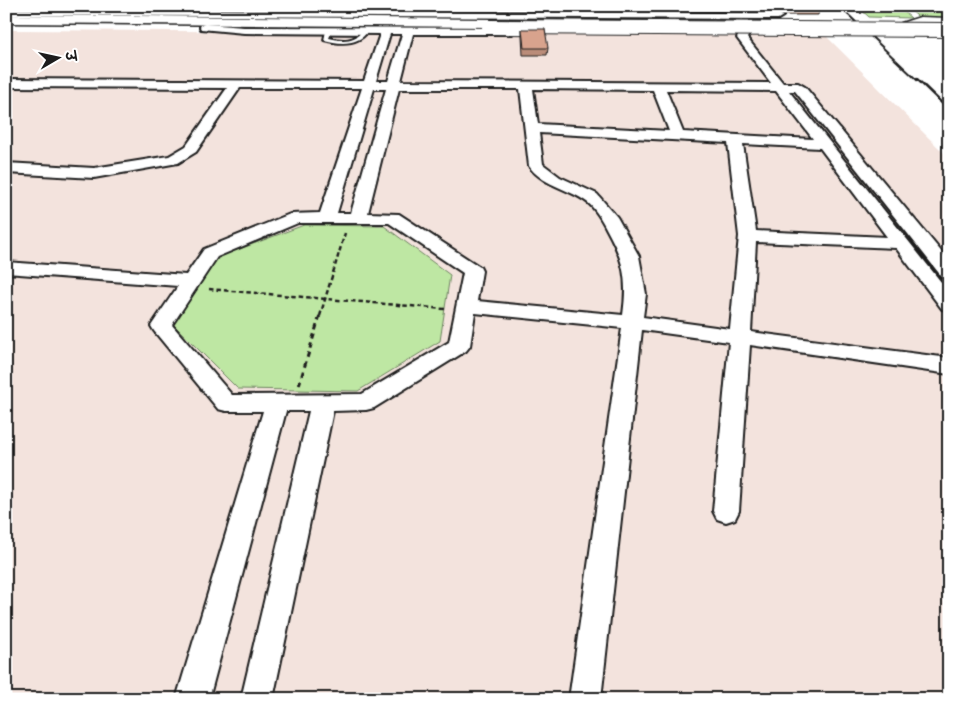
<svg xmlns="http://www.w3.org/2000/svg" width="955" height="705" viewBox="0 0 955 705" font-family="'Patrick Hand','Playpen Sans Deva',sans-serif">
<rect width="100%" height="100%" fill="#fff"/>
<filter id="ink" filterUnits="userSpaceOnUse"><feTurbulence type="fractalNoise" baseFrequency=".02" numOctaves="2"/><feDisplacementMap in="SourceGraphic" scale="10" xChannelSelector="R" yChannelSelector="G"/><feConvolveMatrix kernelMatrix="1 2 1 2 8 2 1 2 1" color-interpolation-filters="sRGB"/></filter>
<g filter="url(#ink)">
<polygon fill="#f3e3dd" points="6,30 825,35 949,158 949,699 6,699"/>
<g fill="#bee7a3" stroke="#6d8260">
<polygon points="857,6 897,6 911,18 869,17"/>
<polygon points="905,6 949,6 949,21 922,20"/>
<polygon points="304,225 384,226 450,275 440,341 358,391 238,389 173,324 218,257"/>
</g>
<g fill="none" stroke-linecap="round" stroke-linejoin="round">
<defs>
<path id="service" d="M329 29 332 31 329 38C342 41 355 42 363 30L368 31C358 46 339 44 324 40L326 31Z"/>
<g id="minor">
<polygon points="6,9 778,13 783,16 778,19 6,15"/>
<path d="M205 24 244 27 512 28 517 31 512 34H413L401 81 771 83 737 38 742 30H750L751 32 747 38 783 83H798L805 87 949 261V279L942 277 795 91H789L949 292V311L942 309 896 248 756 242 751 332 949 358V374L750 345 739 511 735 519 726 522 717 519 713 511 729 342 642 330 601 699H569L622 328 475 313 470 346 466 351 374 408 366 410 333 411 273 699H241L309 411H286L209 699H176L263 411H226L218 409 154 331 151 326 178 286 6 273V262L186 275 204 249 290 214 320 213 362 88H240L196 152 178 163 94 178 6 173V163L94 168 169 156 186 146 227 88 6 87V79L364 81 380 34 244 33 201 29 200 27 201 25ZM390 34H402L388 81H376ZM374 89H386L351 213H337ZM399 89H520L529 166C541 184 566 188 584 200 594 206 602 220 607 230 624 261 628 279 623 315L477 301 482 271 480 267 399 214 368 213ZM533 89 653 90 669 131 538 124ZM666 90 776 91 813 139 683 132ZM539 133 728 143 739 236 730 329 643 317 646 294 639 256 617 217 597 194 560 177 543 164ZM743 144 820 148 887 237 756 231ZM298 223H389L463 273 449 342 362 394 232 395 172 325 217 257Z"/>
</g>
<g id="tertiary">
<polygon points="6,15 490,19 497,23 490,27 6,23"/>
<polygon points="920,17 949,18 949,26 921,25 906,30 899,26 901,23"/>
</g>
</defs>
<use href="#service" stroke="#1c1c1c" stroke-width="4"/>
<use href="#minor" stroke="#1c1c1c" stroke-width="4"/>
<use href="#tertiary" stroke="#1c1c1c" stroke-width="3"/>
<g stroke="#1c1c1c" stroke-width="2.5" stroke-dasharray="4.5 3" stroke-linecap="butt">
<polyline points="209,289 445,309"/>
<polyline points="320,316 345,233"/>
</g>
<polyline stroke="#1c1c1c" stroke-width="3" stroke-dasharray="5.5 4" stroke-linecap="butt" points="299,385 320,315"/>
<use href="#service" fill="#fff" fill-rule="evenodd"/>
<use href="#minor" fill="#fff" fill-rule="evenodd"/>
<use href="#tertiary" fill="#fff" fill-rule="evenodd"/>
<g stroke="#1c1c1c" stroke-width="2">
<polyline points="839,6 918,81"/>
<polyline points="859,6 861,13"/>
</g>
<polyline stroke="#1c1c1c" stroke-width="2.5" points="917,79 949,110"/>
<defs>
<polyline id="tertiary-bridge" points="489,27 949,30"/>
</defs>
<use href="#tertiary-bridge" stroke="#1c1c1c" stroke-width="16" stroke-linecap="butt"/>
<use href="#tertiary-bridge" stroke="#fff" stroke-width="14"/>
</g>
<g fill="#ba8c79" stroke="#1c1c1c">
<polygon points="11,6 158,6 156,8 11,7"/>
<polygon points="389,6 820,6 818,15 784,15 778,11 389,9"/>
<polygon points="522,29 548,48 547,55 523,55 522,36"/>
</g>
<polygon fill="#d8a38d" stroke="#1c1c1c" points="522,29 545,29 548,48 524,48"/>
</g>
<rect width="955" height="705" fill="none" stroke="#fff" stroke-width="25"/>
<rect x="12" y="12" width="930" height="680" fill="none" stroke="#1c1c1c" stroke-width="2" filter="url(#ink)"/>
<g transform="translate(58 58) rotate(81)" stroke="#ffffff" stroke-width="4" paint-order="stroke">
<path d="M0-4L9 19L0 12L-9 19Z" fill="#1c1c1c"/>
<text y="-8" font-size="14" font-weight="bold" text-anchor="middle" fill="#1c1c1c">उ</text>
</g>
</svg>
